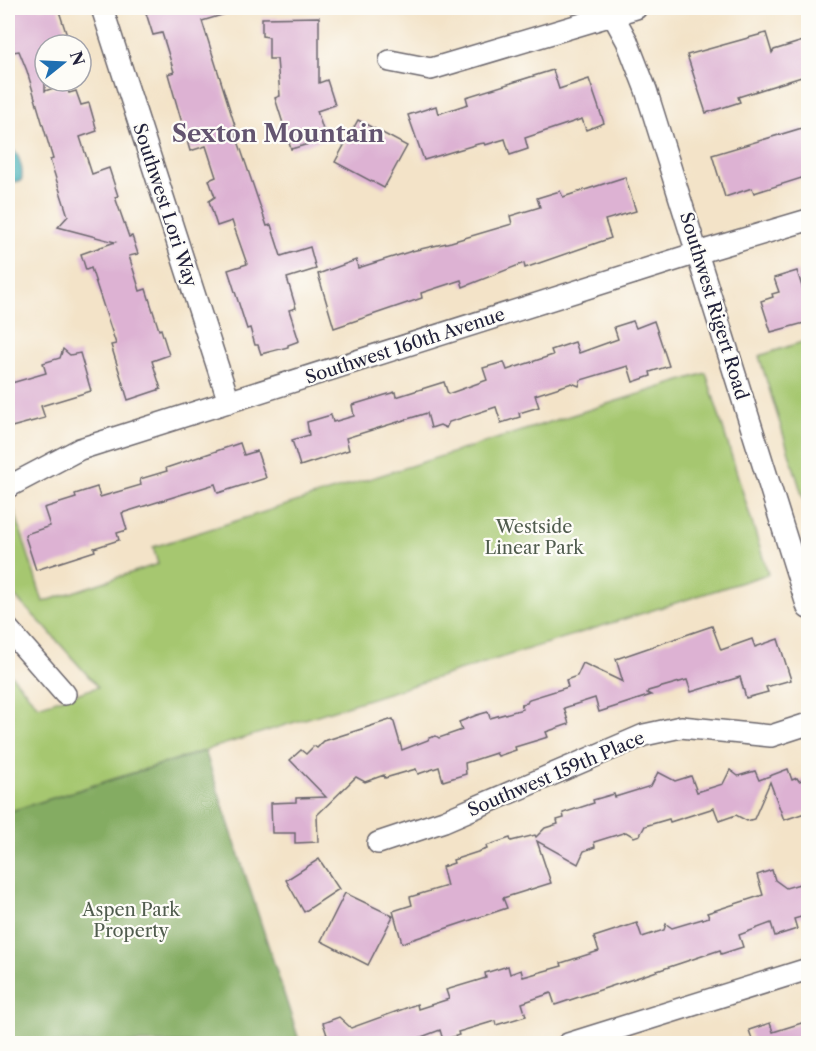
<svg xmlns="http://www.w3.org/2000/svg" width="816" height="1051" viewBox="0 0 816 1051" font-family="'Libre Caslon Text',serif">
<rect width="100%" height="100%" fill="#fdfcf7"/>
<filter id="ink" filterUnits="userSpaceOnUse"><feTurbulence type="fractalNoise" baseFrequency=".0167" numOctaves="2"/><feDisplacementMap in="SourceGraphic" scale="12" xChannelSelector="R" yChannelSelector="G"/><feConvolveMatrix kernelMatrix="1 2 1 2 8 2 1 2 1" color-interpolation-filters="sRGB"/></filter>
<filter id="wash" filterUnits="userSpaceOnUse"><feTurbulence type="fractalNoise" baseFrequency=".008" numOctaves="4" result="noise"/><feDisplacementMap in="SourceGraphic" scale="24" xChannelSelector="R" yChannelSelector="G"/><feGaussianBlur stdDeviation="1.35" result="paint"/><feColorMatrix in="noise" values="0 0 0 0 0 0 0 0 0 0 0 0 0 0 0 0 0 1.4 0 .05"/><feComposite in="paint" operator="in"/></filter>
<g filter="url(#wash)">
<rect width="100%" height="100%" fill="#f3e3c8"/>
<g fill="#a6c770" stroke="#647456" stroke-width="1.5">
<polygon points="808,340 808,514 759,356"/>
<polygon points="706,373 768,574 8,812 8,671 38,706 98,687 44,626 8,590 8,512 13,506 43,602 158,564 153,547"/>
</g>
<polygon fill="#84ac62" stroke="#53674e" stroke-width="1.5" points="205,751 300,1043 8,1043 8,812"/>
<path fill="#3bacb4" stroke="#2e6778" stroke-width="1.5" d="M8 149H12C20 155 24 172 21 181L11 182 8 181Z"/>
<g id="blocks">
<g fill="#ddb2d3">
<polygon points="8,8 58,8 70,45 45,45 45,91 66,84 69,93 76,91 81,105 89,103 97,131 80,137 92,174 109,168 118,196 115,197 129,237 132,236 138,254 129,256 140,291 146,289 159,330 161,329 169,355 152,361 161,389 128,400 111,345 116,344 91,268 86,270 81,254 115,242 58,227 68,216 50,160 53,159 27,71 19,51 13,52 8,35"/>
<polygon points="164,8 232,8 232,12 202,21 237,132 235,132 267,226 271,225 281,256 310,247 316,269 287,278 296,308 289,310 299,341 288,345 288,347 261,354 258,345 255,345 250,328 247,329 228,270 247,264 232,221 217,226 209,201 215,197 209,180 216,177 206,146 190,151 168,74 174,72 162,33 153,35 146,13"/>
<polygon points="319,17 319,83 327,80 335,105 317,111 326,139 291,149 275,98 280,96 277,59 269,59 269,37 262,36 262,18"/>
<polygon points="766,33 772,53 774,50 803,41 808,61 808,75 738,97 740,102 706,113 687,55"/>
<polygon points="553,70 559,89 589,79 604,123 586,130 582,119 525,138 528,149 510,155 505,139 485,145 484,143 478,144 424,160 408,115 436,106 438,114 468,104 466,97"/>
<polygon points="358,120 407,146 384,188 335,162"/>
<polygon points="802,128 803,131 808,130 808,176 754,193 752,188 725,197 712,155"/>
<polygon points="625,177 636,211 605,220 611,238 525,268 524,263 463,287 461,280 421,293 422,298 334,328 318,274 356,260 358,268 412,251 451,242 512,224 510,216 540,207 537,198 560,191 563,197"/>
<polygon points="797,271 808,305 808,322 771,332 761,301 773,297 772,294 779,292 774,278"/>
<polygon points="633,321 636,328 654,321 669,366 650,372 651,376 633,382 628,366 581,380 579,386 572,383 535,395 539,407 519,413 520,417 501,423 496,407 449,422 446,428 440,425 431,428 427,413 346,438 349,450 300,466 292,440 309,435 307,422 331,415 333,422 354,416 352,405 395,392 396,397 444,382 448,394 487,380 483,368 504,362 507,370 553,355 551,350 575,342 579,353 618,339 614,327"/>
<polygon points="63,349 70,355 80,353 91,391 41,406 45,418 8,428 8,384 46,373 43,363 60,358"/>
<polygon points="240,443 244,455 257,451 266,478 218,493 215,484 122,513 127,530 117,533 119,540 94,548 95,551 36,570 25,536 26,534 50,526 44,508 76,498 75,494 97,487 100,497 141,485 140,479 167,471 166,468"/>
<polygon points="712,626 721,650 752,639 755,647 778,639 791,680 766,687 768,692 746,698 740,677 691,692 687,680 648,691 647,693 651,695 599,712 595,698 564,708 569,724 546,732 548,737 515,747 516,750 498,756 496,753 465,763 466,774 443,781 439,767 418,774 416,769 385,778 384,775 365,782 356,777 317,815 318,842 295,843 295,833 272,833 271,803 296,802 296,798 326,797 290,760 301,750 306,754 314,746 317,748 324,741 393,719 402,750 428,740 429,738 436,736 439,738 462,730 459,722 477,715 488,712 490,718 523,709 521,704 527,703 529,699 568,687 566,680 577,676 583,663 623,682 616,659"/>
<polygon points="788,769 792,780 797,778 799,781 808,778 808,812 784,820 770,782 754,819 747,821 736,815 719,821 714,808 670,822 669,819 645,826 640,835 634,837 626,832 594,842 595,847 584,851 578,864 537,841 551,883 503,898 507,908 402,943 393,911 412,905 410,897 447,886 442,867 454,863 453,860 487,849 486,846 510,838 511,841 535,835 536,837 545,828 558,824 557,820 564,818 563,813 594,803 593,800 614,794 615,797 651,786 658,772 675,781 691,776 697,792 723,784 730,770 738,776 755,771 759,780"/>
<polygon points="319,859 339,889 304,912 286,880"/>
<polygon points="772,870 775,880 786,888 803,883 808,901 808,915 794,919 797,929 775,936 771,923 739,935 743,947 721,954 720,950 555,1005 551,993 522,1003 526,1016 496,1025 495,1021 458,1032 459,1035 443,1040 440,1030 403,1044 313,1044 312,1039 327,1035 323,1023 339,1017 351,1028 417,1004 418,1009 449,999 446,990 486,978 485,973 508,966 510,974 521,970 523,977 562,966 561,963 599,951 594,937 637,923 642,937 664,930 666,924 672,928 709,917 707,913 763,895 757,875"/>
<polygon points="345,893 393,916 368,965 321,941"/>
<polygon points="808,1021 808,1044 749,1044 748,1040 752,1039 749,1030 770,1023 773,1032"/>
</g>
</g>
</g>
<g filter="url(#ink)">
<use href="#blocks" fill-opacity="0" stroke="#6b666c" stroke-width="1.5"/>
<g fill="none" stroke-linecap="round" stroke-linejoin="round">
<defs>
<g id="minor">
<polyline points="102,8 229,402"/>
<polyline points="609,8 627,41 646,90 808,608"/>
<polyline points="390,61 431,69 636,8"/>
<polyline points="8,487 80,449 697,253 808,220"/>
<polyline points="8,629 65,694"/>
<polyline points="378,843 444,821 644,735 681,727 771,736 808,724"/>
<polyline points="568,1044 808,969"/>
</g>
</defs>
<use href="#minor" stroke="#6b666c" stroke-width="24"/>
<use href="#minor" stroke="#fff" stroke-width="21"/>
</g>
</g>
<g text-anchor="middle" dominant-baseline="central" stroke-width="4.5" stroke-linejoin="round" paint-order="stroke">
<g font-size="18" fill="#22223b" stroke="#fdfcf7">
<text transform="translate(165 205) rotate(72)">Southwest Lori Way</text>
<text transform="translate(714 306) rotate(73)">Southwest Rigert Road</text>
<text transform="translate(405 346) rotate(-18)">Southwest 160th Avenue</text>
<text transform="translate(556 774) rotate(-23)">Southwest 159th Place</text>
</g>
<g font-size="18" fill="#505c4e" stroke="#fdfcf7">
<text x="534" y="527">Westside<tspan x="534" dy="21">Linear Park</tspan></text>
<text x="131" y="910">Aspen Park<tspan x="131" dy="21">Property</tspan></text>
</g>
<g font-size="24" font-weight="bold" fill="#635470" stroke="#fdfcf7">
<text x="278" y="133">Sexton Mountain</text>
</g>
</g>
<rect width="816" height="1051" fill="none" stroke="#fdfcf7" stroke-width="30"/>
<g transform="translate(63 63) rotate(72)"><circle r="28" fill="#fdfcf7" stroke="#a5a5ac" stroke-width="1.5"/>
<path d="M0-4.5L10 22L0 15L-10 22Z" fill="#1f6fb2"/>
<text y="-9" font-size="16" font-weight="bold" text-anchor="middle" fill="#22223b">N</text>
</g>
</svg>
